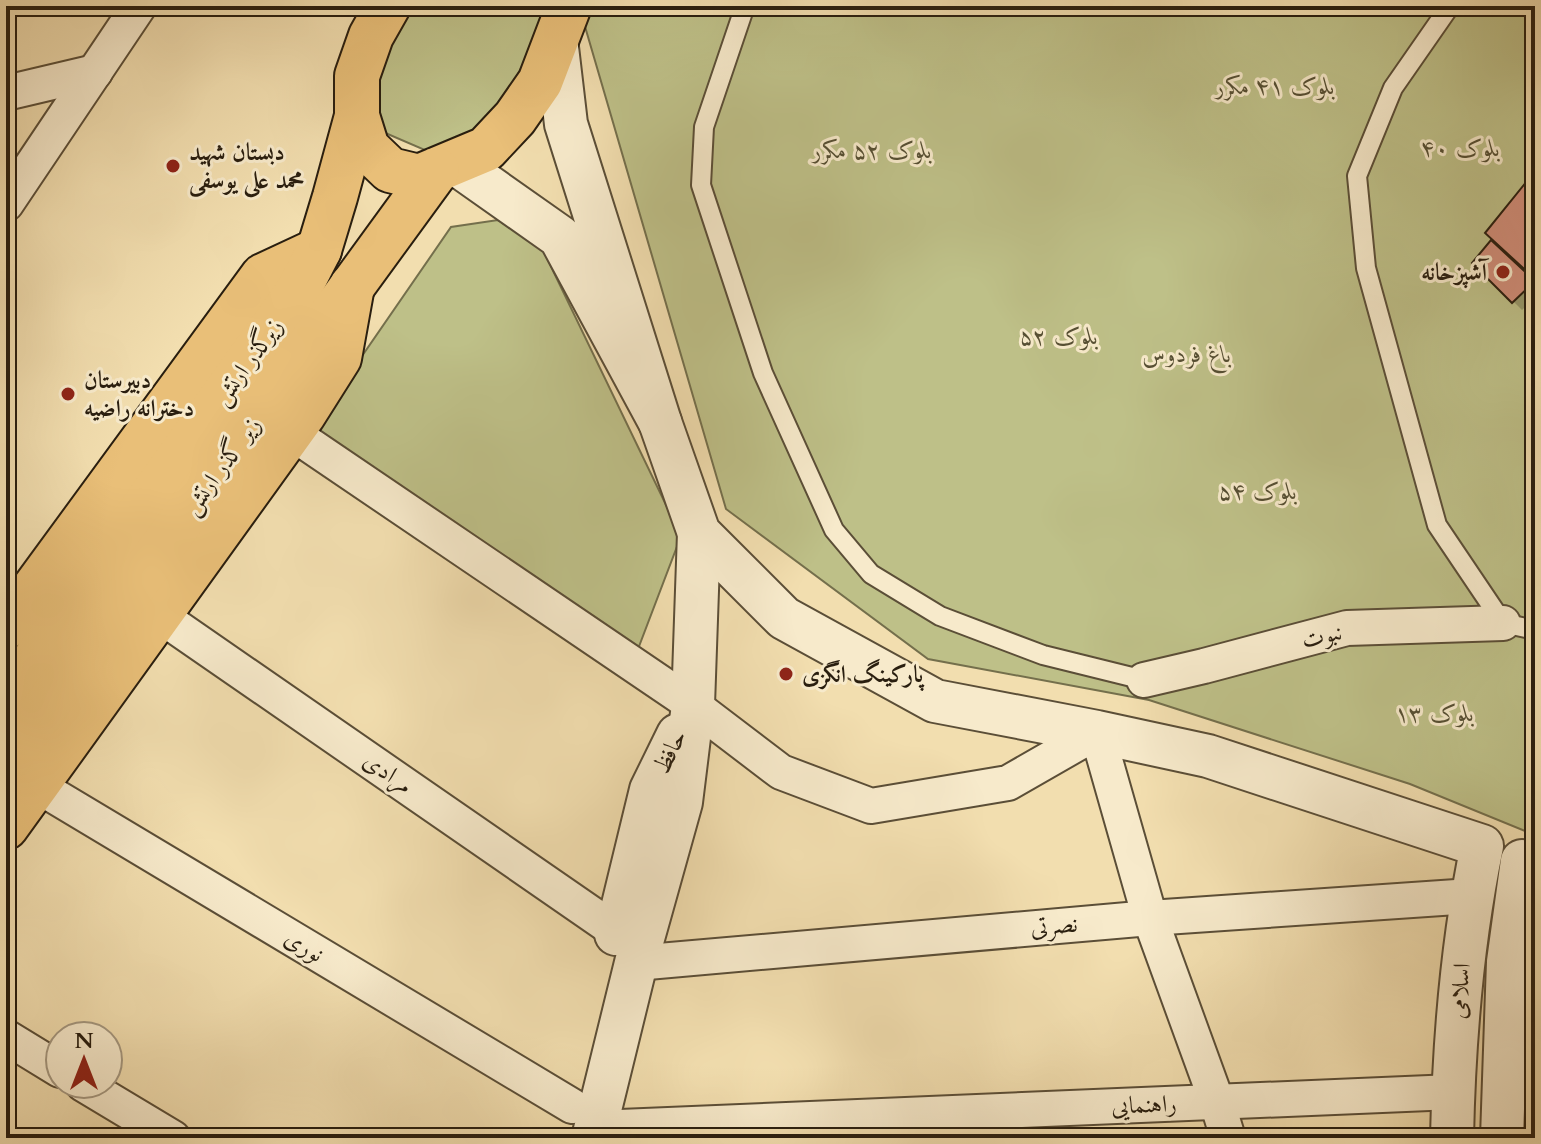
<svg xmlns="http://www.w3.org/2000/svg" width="1541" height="1144" viewBox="0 0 1541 1144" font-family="Cardo,Amiri,serif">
<rect width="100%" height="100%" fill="#f2deaf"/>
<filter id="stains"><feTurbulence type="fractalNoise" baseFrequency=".0025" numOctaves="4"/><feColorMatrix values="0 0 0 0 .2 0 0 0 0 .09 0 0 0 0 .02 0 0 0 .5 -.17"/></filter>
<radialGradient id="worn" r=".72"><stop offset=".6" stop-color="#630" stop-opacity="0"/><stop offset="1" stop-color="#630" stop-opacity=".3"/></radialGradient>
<g fill="#bec088" stroke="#746f4c" stroke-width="2">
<path d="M410 6H545C538 41 504 110 474 132 461 141 442 145 427 151L383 132 370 92 381 49Z"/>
<polygon points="579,6 1535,6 1535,835 1410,784 1149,700 928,659 726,509"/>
<polygon points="498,220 543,250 681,536 638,649 311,430 451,227"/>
</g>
<polygon fill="#0003" points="1492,243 1535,284 1535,298 1522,310 1475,263"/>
<g fill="#d18e7a" stroke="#291e0f" stroke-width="2">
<polygon points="1527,181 1535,187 1535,279 1485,233"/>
<polygon points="1491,240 1535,281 1512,303 1472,263"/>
</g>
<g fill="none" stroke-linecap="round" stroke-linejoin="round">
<defs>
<g id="service">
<polyline points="745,6 704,127 701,185 763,373 834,530 871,574 940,616 1043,655 1144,680"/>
<polyline points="1450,6 1393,88 1357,176 1366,268 1437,525 1503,623 1535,630"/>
</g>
<g id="minor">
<polyline points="6,93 95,72"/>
<polyline points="6,204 139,6"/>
<polyline points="292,433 693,705 781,772 871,806 1008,783 1097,732 1150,918 1217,1102 1228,1138"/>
<polyline points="159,615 616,931"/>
<polyline points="1144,680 1204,666 1347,628 1503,623"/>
<polyline points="36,785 572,1106"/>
<polyline points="636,963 1150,918 1471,896"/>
<polyline points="6,1037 60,1070"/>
<polyline points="83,1084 173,1138"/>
<polyline points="596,1128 1453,1092"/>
</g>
<g id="tertiary">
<polyline points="455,163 560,237 660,422 566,124 556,39"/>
<path d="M660 422 699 533 784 618 935 701 1097 732 1208 756 1482 846C1462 942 1454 1040 1452 1138"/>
<polyline points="616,934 651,790 678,735"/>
<polyline points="593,1138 636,963 681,802 693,705 699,533"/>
<polyline points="1502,1138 1508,962 1522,861"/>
</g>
<g id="primary">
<polyline points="6,627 263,276 319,250"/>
<polyline points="6,827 303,415 339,358 352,286"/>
</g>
<g id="trunk">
<polyline points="357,116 367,148 390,170 419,177 486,149 515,118 540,82 569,6"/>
<polyline points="6,700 298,291 319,250 335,197 357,116 357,76 371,36 388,6"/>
<polyline points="6,761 437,170"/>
</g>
</defs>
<use href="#service" stroke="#5b4e37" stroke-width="22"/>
<use href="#minor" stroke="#5b4e37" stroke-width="38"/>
<use href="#tertiary" stroke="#5b4e37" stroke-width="46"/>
<use href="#primary" stroke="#291e0f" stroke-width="48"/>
<use href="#trunk" stroke="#291e0f" stroke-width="48"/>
<use href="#service" stroke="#f7eacb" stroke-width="18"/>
<use href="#minor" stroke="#f7eacb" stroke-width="34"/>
<use href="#tertiary" stroke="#f7eacb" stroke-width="42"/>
<use href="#primary" stroke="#e9bf78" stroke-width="44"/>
<use href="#trunk" stroke="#e9bf78" stroke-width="44"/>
</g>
<g fill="#8f2418" stroke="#f7eacb" stroke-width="3">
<circle cx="173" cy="166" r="8"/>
<circle cx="1503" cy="272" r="8"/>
<circle cx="68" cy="394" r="8"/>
<circle cx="786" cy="674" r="8"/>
</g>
<g text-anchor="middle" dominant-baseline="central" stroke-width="6" stroke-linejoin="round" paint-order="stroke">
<g font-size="24" font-style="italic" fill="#564f33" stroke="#f7eacb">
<text x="1275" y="86">بلوک ۴۱ مکرر</text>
<text x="1461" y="148">بلوک ۴۰</text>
<text x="872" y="150">بلوک ۵۲ مکرر</text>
<text x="1059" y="336">بلوک ۵۲</text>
<text x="1187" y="354">باغ فردوس</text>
<text x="1258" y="491">بلوک ۵۴</text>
<text x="1435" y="713">بلوک ۱۳</text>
</g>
<g font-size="24" font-weight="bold" fill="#291e0f" stroke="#f7eacb" text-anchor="start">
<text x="189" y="152">دبستان شهید<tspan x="189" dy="28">محمد علی یوسفی</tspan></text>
<text x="1487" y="272" text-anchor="end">آشپزخانه</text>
<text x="84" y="380">دبیرستان<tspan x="84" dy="28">دخترانه راضیه</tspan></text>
<text x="802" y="674">پارکینگ انگزی</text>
</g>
<g font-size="24" fill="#291e0f" stroke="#f7eacb">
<text transform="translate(248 362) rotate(-54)">زیرگذر ارتش</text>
<text transform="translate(222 466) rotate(-54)">زیر گذر ارتش</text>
<text transform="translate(1322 636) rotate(-14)">نبوت</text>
<text transform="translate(670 752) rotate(-64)">حافظ</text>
<text transform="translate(388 773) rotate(35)">مرادی</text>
<text transform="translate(1054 926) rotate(-5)">نصرتی</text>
<text transform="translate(304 946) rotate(31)">نوری</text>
<text transform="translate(1460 991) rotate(-85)">اسلامی</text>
<text transform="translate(1144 1105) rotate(-2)">راهنمایی</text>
</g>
</g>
<rect width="1541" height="1144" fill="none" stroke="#f2deaf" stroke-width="32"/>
<rect x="8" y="8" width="1525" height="1128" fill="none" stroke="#291e0f" stroke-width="4"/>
<rect x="16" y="16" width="1509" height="1112" fill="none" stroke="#291e0f" stroke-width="2"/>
<g transform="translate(84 1060)"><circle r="38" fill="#f7eacb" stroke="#a59880" stroke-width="2"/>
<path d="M0-6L14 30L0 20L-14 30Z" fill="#8f2418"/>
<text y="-12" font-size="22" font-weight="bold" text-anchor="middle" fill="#291e0f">N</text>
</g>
<rect width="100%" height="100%" filter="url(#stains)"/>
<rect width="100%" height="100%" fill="url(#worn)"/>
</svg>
